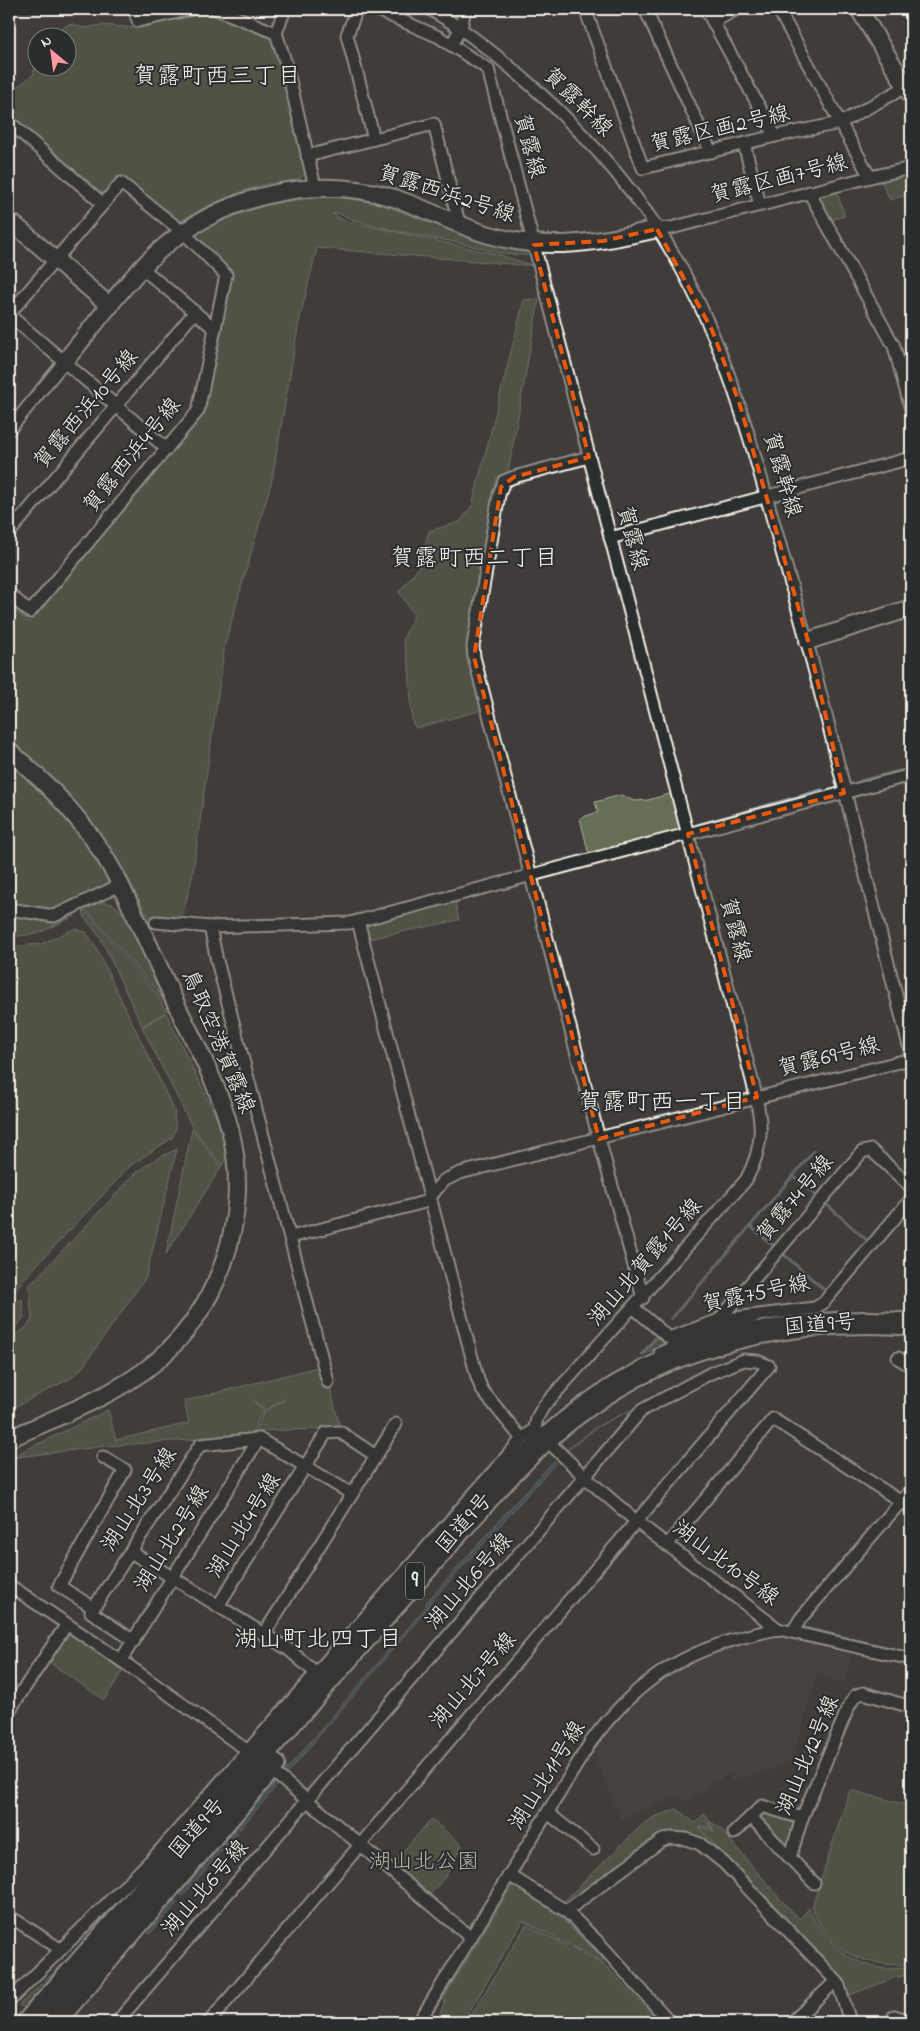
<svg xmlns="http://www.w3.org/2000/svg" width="920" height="2031" viewBox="0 0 920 2031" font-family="'Indie Flower','Klee One',sans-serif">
<rect width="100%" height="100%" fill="#3f3c3b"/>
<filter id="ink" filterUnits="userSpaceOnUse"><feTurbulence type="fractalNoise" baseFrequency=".02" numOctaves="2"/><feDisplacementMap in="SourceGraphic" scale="10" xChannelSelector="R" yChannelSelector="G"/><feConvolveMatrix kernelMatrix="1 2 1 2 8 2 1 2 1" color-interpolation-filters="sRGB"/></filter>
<g filter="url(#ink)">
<polygon fill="#4e4644" points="787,1635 854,1649 844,1683 818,1675 791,1763 732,1782 728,1774 687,1802 677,1797 621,1820 593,1754 589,1751 617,1714 672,1669 724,1645"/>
<g fill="#666e54" stroke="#adb09e">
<path d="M201 11C220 12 264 29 275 44L308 172C298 184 279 181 264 185 235 192 209 205 182 220L174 221 121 177 105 196H97L9 117V99L12 91 33 75 37 58 38 68H68V38L49 37 69 24 85 28 102 25 137 28Z"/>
<polygon points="911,171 911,193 890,200 880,179"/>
<polygon points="836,190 845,216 827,221 813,196"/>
<path d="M337 197 381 204 478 241 528 252 531 255C508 257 482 248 459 243 419 235 374 229 336 213L333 214 343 220 500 255 535 266 317 248 299 322 272 480 225 644 192 878 181 921 149 919 127 876 55 912 31 910 9 903V605L29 622 201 416 233 271 198 241V233C243 209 286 197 337 197Z"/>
<polygon points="539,299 507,478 474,627 486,709 416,728 412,722 409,665 403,640 414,615 399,592 418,568 429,531 460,522 472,506 524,300"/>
<polygon points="673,793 681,830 589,855 580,818 598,812 595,802 621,795 634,801 648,800"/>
<polygon points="454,897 459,920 364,940 363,926 367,922"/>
<polygon points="97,901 113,904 130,919 171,1008 168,1009 159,993 83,906"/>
<polygon points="82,907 158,995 166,1012 142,1026 100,937 85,918"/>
<polygon points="9,912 73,912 75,916 36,934 9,937"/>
<polygon points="74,929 86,932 95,945 174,1110 176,1129 172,1138 131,1165 21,1282 9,1300 9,947 41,944"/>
<polygon points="166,1013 224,1133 228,1156 222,1166 192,1127 142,1027"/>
<polygon points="192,1129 221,1167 166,1254 190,1139"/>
<polygon points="177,1149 146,1277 82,1368 71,1378 9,1410 9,1338 25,1329 32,1319 29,1286 135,1174 152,1161"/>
<path d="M22 1299 24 1317 18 1325 9 1330C9 1318 10 1305 22 1299Z"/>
<polygon points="659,1335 668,1343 643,1355"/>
<polygon points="322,1366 329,1382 340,1428 263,1431 255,1435 263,1413 285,1399 265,1410 252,1400 264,1411 259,1417 253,1435 107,1446 9,1458 108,1410 116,1440 189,1423 184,1401"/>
<polygon points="71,1631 126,1666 104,1700 46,1660 63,1634"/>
<path d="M850 1790 911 1806V1965C865 1966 829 1955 812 1907Z"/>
<path d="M677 1809 695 1823 704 1814 708 1818 706 1821 713 1829 703 1826 699 1828 731 1861C706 1843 682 1823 651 1840L568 1902 561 1904 640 1827 654 1817Z"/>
<polygon points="769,1811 793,1819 797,1824 791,1841 783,1844 761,1820 761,1814"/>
<polygon points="431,1819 462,1845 445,1877 428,1897 390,1867"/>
<path d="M708 1820 720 1828 780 1899 800 1919 809 1908C821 1939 847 1962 880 1968 890 1970 901 1968 911 1968V1974L894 1978 850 1995 840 1978 703 1832 700 1827 714 1831Z"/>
<polygon points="513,1885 553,1911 603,1958 603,1962 523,1921 463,2022 437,2022 445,2001 443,1999"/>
<polygon points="526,1925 605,1965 659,2022 467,2022"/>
<polygon points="98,1931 30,2012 19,2005"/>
</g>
<g fill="#4b656f" stroke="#8f9d9f">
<polygon points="743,497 744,498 617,531 617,529"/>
<polygon points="911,767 911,769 859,782 859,780"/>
<polygon points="646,1402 597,1427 567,1451 571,1458 668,1539 666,1541 569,1459 564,1452 596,1427"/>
<polygon points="554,1461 556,1463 429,1604 428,1608 183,1896 180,1894 426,1607 426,1603 512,1506"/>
<polygon points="491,1465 492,1466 333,1647 332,1646"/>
<polygon points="801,1626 910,1652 910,1654 801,1628"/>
<polygon points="512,1881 428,2022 426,2022"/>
<polygon points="175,1900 177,1903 150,1934 148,1933"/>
</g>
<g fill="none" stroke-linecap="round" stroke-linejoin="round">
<g stroke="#8f9d9f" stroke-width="3">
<polyline points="697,825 822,790"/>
<polyline points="793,1176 817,1197"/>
<polyline points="825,1203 869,1242"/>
<polyline points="750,1226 775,1247"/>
<polyline points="782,1253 827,1292"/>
<polyline points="671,1319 814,1151"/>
<polyline points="642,1354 658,1335"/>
<polyline points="59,1943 96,1907"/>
<polyline points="35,1966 51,1951"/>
</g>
<defs>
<g id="street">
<polyline points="134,9 138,21 192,9"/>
<polyline points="216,9 276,33 286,64 315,187"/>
<polyline points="357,9 347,35 374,139"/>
<polyline points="375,9 439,37 451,45"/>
<path d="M429 9C467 30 501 59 533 87 591 139 643 198 680 266 722 342 746 423 769 506 789 577 809 647 827 719 854 831 883 942 911 1054"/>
<path d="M465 9 461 28 451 45 488 69 752 1080C762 1119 766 1143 746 1180L543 1407 537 1418 535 1429 586 1478 637 1522 778 1629 911 1659"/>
<polyline points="585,9 643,168 775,136 840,123 911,84"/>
<polyline points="645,9 711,152"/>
<polyline points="706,9 775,136"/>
<polyline points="713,22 737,9"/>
<polyline points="276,33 285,9"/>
<polyline points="9,122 103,204"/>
<polyline points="744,144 760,205"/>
<polyline points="307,156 434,124 459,223"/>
<polyline points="870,177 911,168"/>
<polyline points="809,192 894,346 911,409"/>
<polyline points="657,229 671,228 870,177 778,9"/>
<polyline points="143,269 215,329"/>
<polyline points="9,314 121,183 184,233 226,275 198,411 30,612 9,594"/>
<polyline points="9,315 167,449"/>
<polyline points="9,430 64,362"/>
<polyline points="589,457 514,477 504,481 499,495 473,646 474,657 599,1139 643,1298"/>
<polyline points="9,533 195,312"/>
<polyline points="610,538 911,458"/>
<polyline points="9,909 54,916 120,885"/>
<polyline points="358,921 477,1377 482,1390 522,1439"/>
<polyline points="156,922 210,927 350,923 911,775"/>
<polyline points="210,927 217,961 328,1382"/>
<polyline points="291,1237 421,1203 427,1201 443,1181 460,1173 911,1059"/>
<polyline points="634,1308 669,1338 719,1320 815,1308 823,1303 911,1199"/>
<polyline points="719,1330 719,1320 725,1313 862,1152 871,1150 911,1187"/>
<path d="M660 1353C690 1340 723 1322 757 1327"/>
<polyline points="898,1358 911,1366"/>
<polyline points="376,1456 396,1424"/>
<polyline points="667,1545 773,1419 911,1508"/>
<polyline points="131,1552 288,1649 316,1673"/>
<polyline points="9,1585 129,1666 248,1751"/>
<polyline points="218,1606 326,1433 340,1432 376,1456 352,1494"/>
<polyline points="94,1608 59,1586 125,1470 103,1457"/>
<polyline points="793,1631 801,1618 911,1490"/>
<polyline points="134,1641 91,1612 200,1445 259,1439 352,1494 264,1634"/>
<polyline points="121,1660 259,1439"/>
<polyline points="9,1711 67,1624"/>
<polyline points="277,1775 471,1938"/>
<polyline points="548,1813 593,1849"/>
<polyline points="751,1817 814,1883"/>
<polyline points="734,1833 762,1806 802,1818"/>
<polyline points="790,1858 802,1818 848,1708 855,1696 863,1693 911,1707"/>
<polyline points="509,1875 566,1911 661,1841 669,1838 686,1839 700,1844 724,1863 838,1983 848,2015 846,2022"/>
<polyline points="566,1911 600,1944 670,2022"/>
<polyline points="9,1916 60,1949"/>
<polyline points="9,2001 156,1855 522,1439 535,1429"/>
<polyline points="117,2022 642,1410 711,1373 744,1360 757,1361 769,1366 209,2022"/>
<path d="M419 2022 590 1743C641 1673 695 1645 778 1629"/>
<polyline points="792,2022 836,1981"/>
<polyline points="893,2022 894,2016 911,2021"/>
</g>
<g id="secondary">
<polyline points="859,9 911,95"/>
<polyline points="9,220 110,306"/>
<path d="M64 362C93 328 127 279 160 250 222 196 314 173 394 198 425 208 454 224 486 234 546 252 597 243 657 229"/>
<polyline points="808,641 911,608"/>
<path d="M9 751C52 787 88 825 115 874 137 918 157 963 178 1008 197 1047 219 1087 230 1129 253 1218 218 1317 144 1371 104 1400 54 1418 9 1439"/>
</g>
<g id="highway">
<path d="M28 2022 481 1506C512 1471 545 1436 583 1409 677 1339 796 1316 911 1324"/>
<polyline points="54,2022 274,1764"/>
</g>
</defs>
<use href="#street" stroke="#f4f1e8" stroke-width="15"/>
<use href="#secondary" stroke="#f4f1e8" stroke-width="20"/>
<use href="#highway" stroke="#f4f1e8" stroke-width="25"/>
<use href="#street" stroke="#2a2d2e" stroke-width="11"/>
<use href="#secondary" stroke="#2a2d2e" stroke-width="16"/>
<use href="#highway" stroke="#2a2d2e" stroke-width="21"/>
</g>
</g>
<path d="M0 0H920V2031H0ZM657 229 712 330 739 402 808 641 844 793 688 834 757 1097 599 1139 474 657 501 487 514 477 589 457 534 245 603 241Z" fill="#3f3c3b" fill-opacity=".55" fill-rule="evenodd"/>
<path fill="none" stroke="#e8590c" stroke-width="4" stroke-dasharray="10 6" stroke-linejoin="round" d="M657 229 712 330 739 402 808 641 844 793 688 834 757 1097 599 1139 474 657 501 487 514 477 589 457 534 245 603 241Z"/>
<g text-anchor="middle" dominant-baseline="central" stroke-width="4" stroke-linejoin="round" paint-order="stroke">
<rect fill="#2a2d2e" stroke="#b7b6b0" stroke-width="1" x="406" y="1562.5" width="18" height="37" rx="4"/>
<g font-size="21" font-weight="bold" fill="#f4f1e8">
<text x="415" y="1581">9</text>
</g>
<g font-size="22" fill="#f4f1e8" stroke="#2a2d2e">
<text transform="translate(577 103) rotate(45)">賀露幹線</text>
<text transform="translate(720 130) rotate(-13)">賀露区画2号線</text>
<text transform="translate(528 146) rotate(75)">賀露線</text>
<text transform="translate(779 180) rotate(-14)">賀露区画7号線</text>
<text transform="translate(446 195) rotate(18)">賀露西浜2号線</text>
<text transform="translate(87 410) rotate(-50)">賀露西浜10号線</text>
<text transform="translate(133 456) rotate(-51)">賀露西浜4号線</text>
<text transform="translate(781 475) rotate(74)">賀露幹線</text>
<text transform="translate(631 538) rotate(75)">賀露線</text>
<text transform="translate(734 930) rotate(75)">賀露線</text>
<text transform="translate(217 1042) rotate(67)">鳥取空港賀露線</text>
<text transform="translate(829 1058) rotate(-14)">賀露69号線</text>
<text transform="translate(796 1199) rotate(-50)">賀露74号線</text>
<text transform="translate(646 1263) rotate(-49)">湖山北賀露1号線</text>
<text transform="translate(756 1295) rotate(-12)">賀露75号線</text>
<text transform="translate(820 1326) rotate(-5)">国道9号</text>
<text transform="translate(140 1500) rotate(-57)">湖山北3号線</text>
<text transform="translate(465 1524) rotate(-49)">国道9号</text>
<text transform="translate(245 1526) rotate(-58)">湖山北4号線</text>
<text transform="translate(173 1539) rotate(-58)">湖山北2号線</text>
<text transform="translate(725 1564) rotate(37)">湖山北10号線</text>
<text transform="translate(470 1582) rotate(-49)">湖山北6号線</text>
<text transform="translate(474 1681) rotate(-49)">湖山北7号線</text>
<text transform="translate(809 1756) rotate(-67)">湖山北12号線</text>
<text transform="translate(548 1776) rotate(-58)">湖山北11号線</text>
<text transform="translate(198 1829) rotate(-49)">国道9号</text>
<text transform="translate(206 1889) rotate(-49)">湖山北6号線</text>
</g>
<g font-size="22" fill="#b4b6a5" stroke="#2a2d2e">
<text x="424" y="1863">湖山北公園</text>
</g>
<g font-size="24" fill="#f4f1e8" stroke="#2a2d2e">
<text x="217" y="77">賀露町西三丁目</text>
<text x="474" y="559">賀露町西二丁目</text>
<text x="662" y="1103">賀露町西一丁目</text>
<text x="318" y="1640">湖山町北四丁目</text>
</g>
</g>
<rect width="920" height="2031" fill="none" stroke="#2a2d2e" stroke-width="30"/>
<rect x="15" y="15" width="890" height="2001" fill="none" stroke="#f4f1e8" stroke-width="2" filter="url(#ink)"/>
<g transform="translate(52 52) rotate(331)"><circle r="24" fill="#2a2d2e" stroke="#7b7b78"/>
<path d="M0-4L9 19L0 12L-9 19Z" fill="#ff9aa2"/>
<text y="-8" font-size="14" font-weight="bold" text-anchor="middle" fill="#f4f1e8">N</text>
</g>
</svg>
